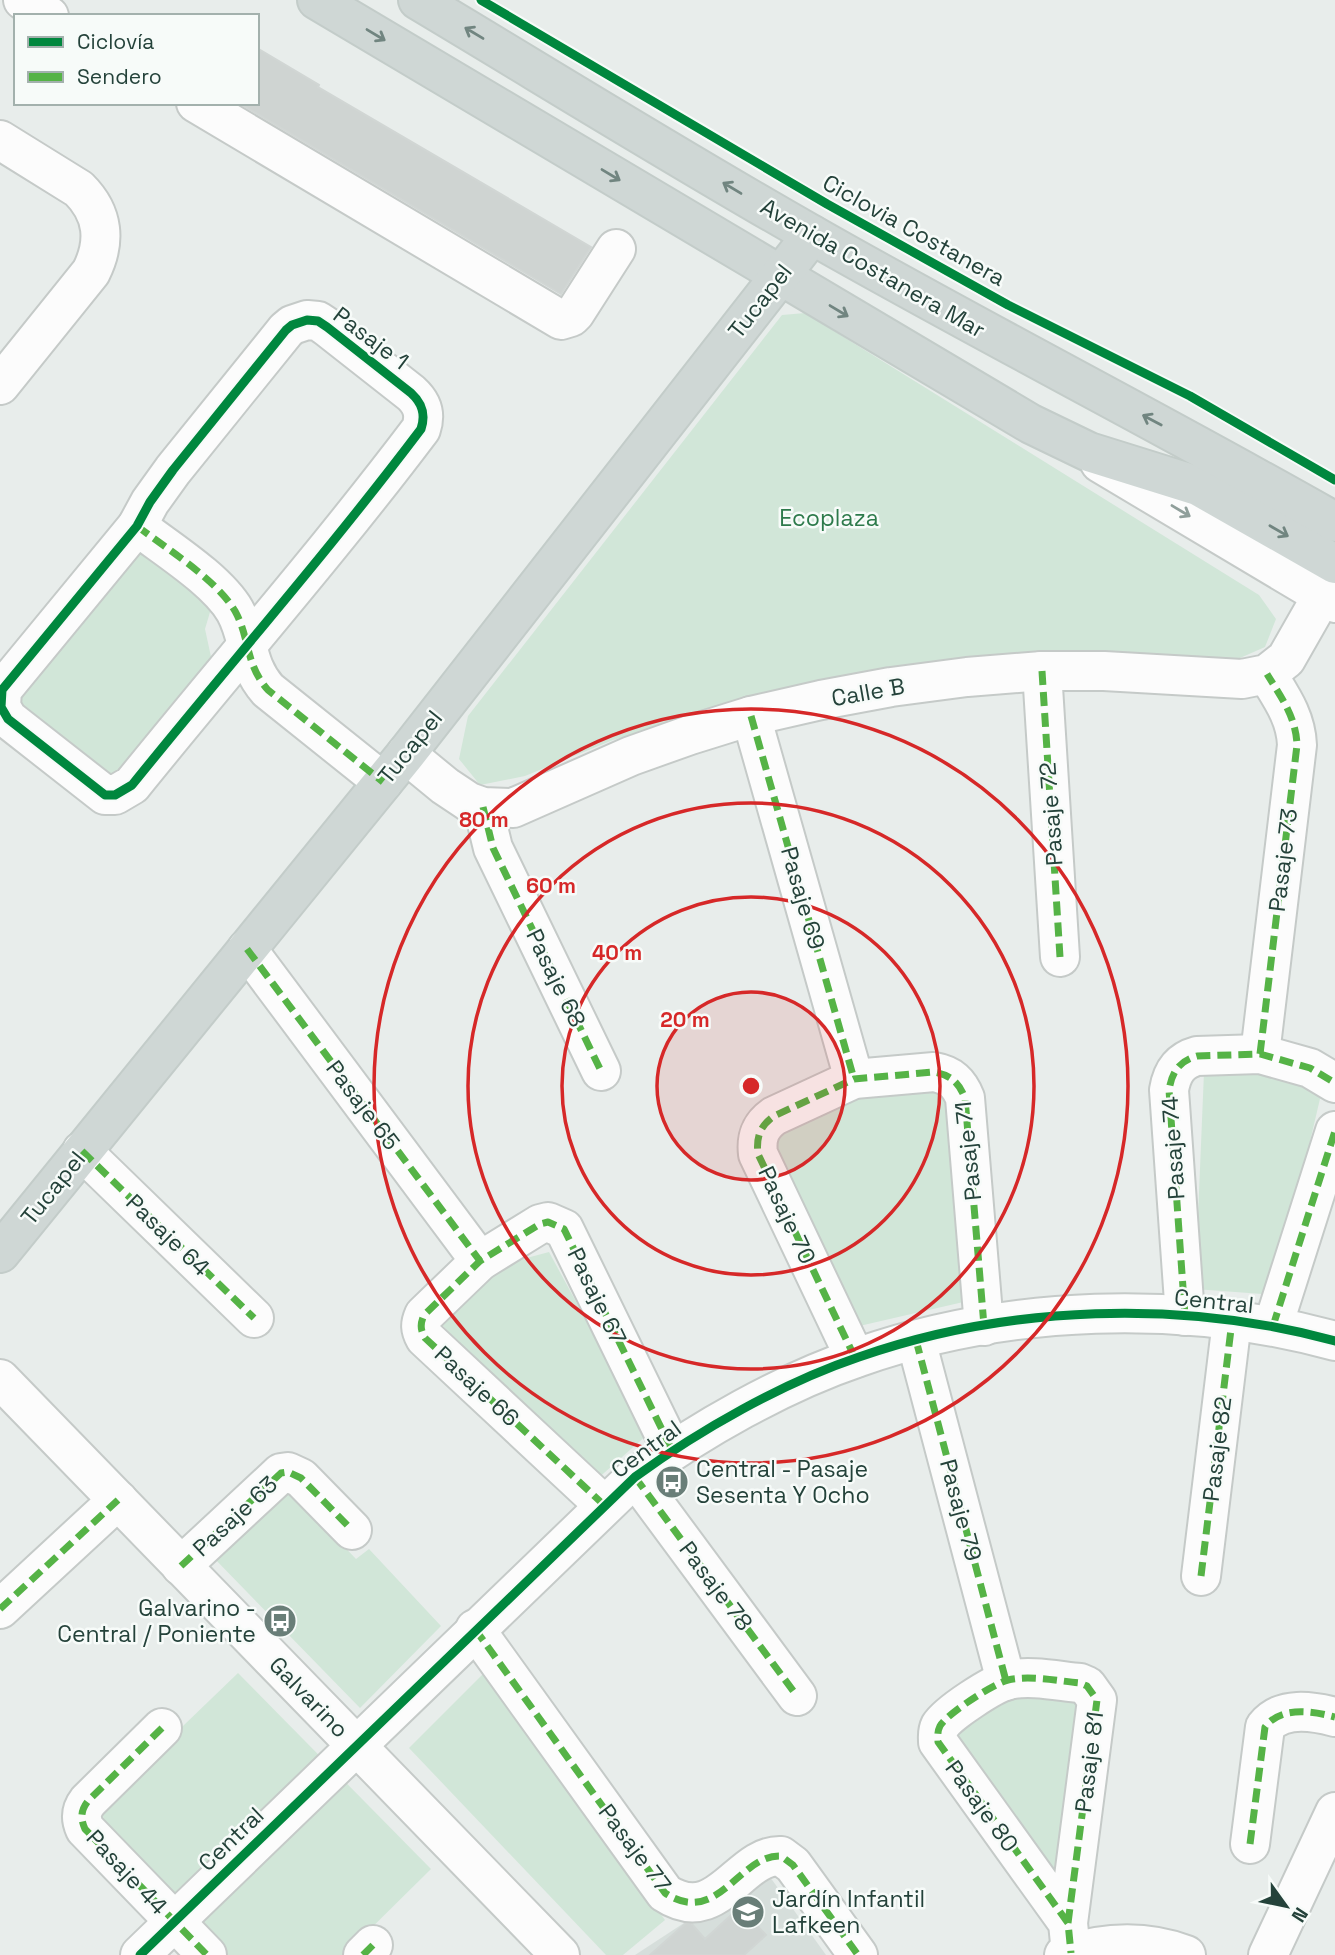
<svg xmlns="http://www.w3.org/2000/svg" width="1335" height="1955" viewBox="0 0 1335 1955" font-family="'Space Grotesk',sans-serif">
<rect width="100%" height="100%" fill="#e8edeb"/>
<polygon fill="#d6dedb" points="765,1870 826,1955 635,1955"/>
<g fill="#d1e6d8">
<polygon points="805,313 1259,595 1276,619 1265,647 1240,658 1053,655 941,660 828,681 613,740 525,776 480,785 459,759 468,716 782,315"/>
<polygon points="146,552 213,602 205,629 213,666 124,778 103,779 19,708 15,691 124,557"/>
<polygon points="1249,1070 1323,1086 1274,1295 1195,1289 1204,1072"/>
<polygon points="948,1085 972,1300 855,1327 771,1145 771,1134 833,1095"/>
<polygon points="549,1252 648,1434 595,1481 441,1324 490,1268"/>
<polygon points="285,1485 356,1559 369,1549 441,1626 360,1708 211,1555"/>
<polygon points="485,1672 665,1920 623,1955 606,1955 409,1748"/>
<polygon points="238,1673 431,1869 344,1955 225,1955 104,1828 102,1804"/>
<polygon points="996,1694 1085,1700 1055,1878 953,1739"/>
</g>
<g fill="#cfd4d2" stroke="#d1d6d4" stroke-width="2">
<polygon points="257,48 319,85 318,87 591,247 561,294 239,103 257,103"/>
<polygon points="740,1907 766,1935 744,1955 650,1955 686,1923 691,1923 705,1939"/>
</g>
<g fill="none" stroke-linecap="round" stroke-linejoin="round">
<defs>
<g id="minor">
<polyline points="23,0 49,16"/>
<polyline points="196,103 561,320 571,317 575,313 616,249"/>
<path d="M0 140 79 189C104 214 106 242 91 272L0 385"/>
<path d="M307 320 318 321 327 327 411 393C422 403 426 414 421 429 329 551 228 666 132 785L115 795H105L8 719 1 707 2 690 137 526 150 502 173 470 286 330 292 325Z"/>
<polyline points="1100,463 1335,603"/>
<path d="M137 526C167 549 217 580 235 611 250 638 245 664 268 690L383 782"/>
<polyline points="1042,671 1060,957"/>
<polyline points="751,716 854,1079"/>
<polyline points="406,754 445,786 469,802 483,807 513,808 631,756 690,735 751,716 821,700 891,687 967,677 1042,671 1104,671 1242,679 1267,674 1286,659 1322,596"/>
<polyline points="483,807 493,848 601,1071"/>
<polyline points="247,949 480,1261"/>
<path d="M1260 1054 1297 745C1296 717 1281 697 1267 674"/>
<polyline points="82,1151 254,1318"/>
<path d="M1185 1316 1169 1090C1172 1072 1179 1061 1197 1056L1260 1054 1310 1068 1335 1083"/>
<polyline points="1273,1326 1335,1131"/>
<polyline points="916,1340 1006,1681"/>
<path d="M855 1358 758 1154C756 1137 760 1126 774 1116L854 1079 934 1072C951 1075 959 1083 965 1098L984 1326"/>
<polyline points="0,1379 560,1955"/>
<polyline points="635,1477 797,1696"/>
<path d="M604 1505 425 1338C420 1329 420 1324 424 1315L480 1261 540 1224 548 1222 564 1229 672 1450"/>
<polyline points="181,1566 281,1473 288,1472 301,1478 352,1530"/>
<polyline points="1201,1576 1232,1321"/>
<polyline points="0,1609 118,1500"/>
<path d="M475 1629 665 1893C718 1928 739 1854 781 1856L793 1865 858 1955"/>
<path d="M162 1728 88 1801C81 1810 80 1818 85 1829L207 1955"/>
<path d="M1250 1844 1265 1727C1281 1706 1312 1711 1335 1717"/>
<path d="M1068 1923 1097 1700 1087 1686 1080 1683C1058 1681 1030 1675 1008 1680 993 1684 948 1713 940 1726 937 1732 938 1736 938 1742L1068 1923 1071 1953"/>
<path d="M140 1955 635 1477C700 1430 782 1383 859 1357 1008 1305 1182 1299 1335 1341"/>
<polyline points="363,1955 373,1945"/>
<path d="M1064 1955C1104 1942 1146 1940 1186 1955"/>
<polyline points="1268,1955 1335,1812"/>
</g>
<g id="major">
<polyline points="317,0 1031,424 1089,452 1198,486 1335,564"/>
<path d="M418 0C550 79 680 160 814 236 986 334 1163 424 1335 522"/>
<polyline points="0,1253 406,754 812,235"/>
</g>
</defs>
<use href="#minor" stroke="#c5cac8" stroke-width="42"/>
<use href="#major" stroke="#c3ccc9" stroke-width="42"/>
<use href="#minor" stroke="#fcfcfc" stroke-width="38"/>
<use href="#major" stroke="#cfd7d5" stroke-width="38"/>
<g stroke="#55b346" stroke-width="7" stroke-dasharray="14 7" stroke-linecap="butt">
<path d="M137 526C167 549 217 580 235 611 250 638 245 664 268 690L383 782"/>
<polyline points="1042,671 1060,957"/>
<polyline points="751,716 854,1079"/>
<polyline points="483,807 493,848 601,1071"/>
<polyline points="247,949 480,1261"/>
<path d="M1260 1054 1297 745C1296 717 1281 697 1267 674"/>
<polyline points="82,1151 254,1318"/>
<path d="M1185 1316 1169 1090C1172 1072 1179 1061 1197 1056L1260 1054 1310 1068 1335 1083"/>
<polyline points="1273,1326 1335,1131"/>
<polyline points="916,1340 1006,1681"/>
<path d="M855 1358 758 1154C756 1137 760 1126 774 1116L854 1079 934 1072C951 1075 959 1083 965 1098L984 1326"/>
<polyline points="635,1477 797,1696"/>
<path d="M604 1505 425 1338C420 1329 420 1324 424 1315L480 1261 540 1224 548 1222 564 1229 672 1450"/>
<polyline points="181,1566 281,1473 288,1472 301,1478 352,1530"/>
<polyline points="1201,1576 1232,1321"/>
<polyline points="0,1609 118,1500"/>
<path d="M475 1629 665 1893C718 1928 739 1854 781 1856L793 1865 858 1955"/>
<path d="M162 1728 88 1801C81 1810 80 1818 85 1829L207 1955"/>
<path d="M1250 1844 1265 1727C1281 1706 1312 1711 1335 1717"/>
<path d="M1068 1923 1097 1700 1087 1686 1080 1683C1058 1681 1030 1675 1008 1680 993 1684 948 1713 940 1726 937 1732 938 1736 938 1742L1068 1923 1071 1953"/>
<polyline points="363,1955 373,1945"/>
</g>
<defs>
<g id="cycleway">
<polyline points="481,0 827,204 1008,305 1190,396 1335,480"/>
<path d="M307 320 318 321 327 327 411 393C422 403 426 414 421 429 329 551 228 666 132 785L115 795H105L8 719 1 707 2 690 137 526 150 502 173 470 286 330 292 325Z"/>
<path d="M140 1955 635 1477C700 1430 782 1383 859 1357 1008 1305 1182 1299 1335 1341"/>
</g>
</defs>
<use href="#cycleway" stroke="#f7fbf9" stroke-width="13"/>
<use href="#cycleway" stroke="#00873e" stroke-width="9"/>
</g>
<defs><path id="oneway-shaft" d="M-6 0H5M1.5-3L5.5 0L1.5 3" fill="none" stroke-width="1.6" stroke-linecap="round" stroke-linejoin="round" transform="scale(1.75)"/></defs>
<g stroke="#718580">
<use href="#oneway-shaft" transform="translate(474 33) rotate(-149)"/>
<use href="#oneway-shaft" transform="translate(376 35) rotate(31)"/>
<use href="#oneway-shaft" transform="translate(611 175) rotate(31)"/>
<use href="#oneway-shaft" transform="translate(732 188) rotate(-149)"/>
<use href="#oneway-shaft" transform="translate(839 311) rotate(31)"/>
<use href="#oneway-shaft" transform="translate(1152 420) rotate(-152)"/>
<use href="#oneway-shaft" transform="translate(1279 531) rotate(30)"/>
</g>
<use stroke="#909f9b" href="#oneway-shaft" transform="translate(1181 511) rotate(31)"/>
<circle cx="751" cy="1086" r="94" fill="#d62828" fill-opacity=".12"/>
<g fill="none" stroke="#d62828" stroke-width="3.5">
<circle cx="751" cy="1086" r="94"/>
<circle cx="751" cy="1086" r="189"/>
<circle cx="751" cy="1086" r="283"/>
<circle cx="751" cy="1086" r="377"/>
</g>
<defs>
<symbol id="bus-disc" viewBox="-11 -11 22 22"><circle r="9.5" fill="#697e78" stroke="#f7fbf9"/><path d="M-5-6H5V4H4V6H2V4H-2V6H-4V4H-5ZM-3.5-4V0h7V-4ZM-3.5 1.2v1.5H-2V1.2ZM2 1.2v1.5H3.5V1.2Z" fill="#fff"/></symbol>
<symbol id="school-disc" viewBox="-11 -11 22 22"><circle r="9.5" fill="#697e78" stroke="#f7fbf9"/><path d="M0-5L7-2L0 1L-7-2ZM-4 1L0 2.5L4 1V4Q0 6-4 4Z" fill="#fff"/></symbol>
</defs>
<g fill-rule="evenodd">
<use href="#bus-disc" x="653" y="1463" width="38" height="38"/>
<use href="#bus-disc" x="261" y="1602" width="38" height="38"/>
<use href="#school-disc" x="729" y="1893" width="38" height="38"/>
</g>
<g text-anchor="middle" dominant-baseline="central" stroke-width="5" stroke-linejoin="round" paint-order="stroke">
<g font-size="23" fill="#24423a" stroke="#f7fbf9">
<text transform="translate(914 230) rotate(29)">Ciclovia Costanera</text>
<text transform="translate(873 268) rotate(30)">Avenida Costanera Mar</text>
<text transform="translate(760 301) rotate(-52)">Tucapel</text>
<text transform="translate(371 338) rotate(37)">Pasaje 1</text>
<text transform="translate(868 692) rotate(-10)">Calle B</text>
<text transform="translate(410 747) rotate(-51)">Tucapel</text>
<text transform="translate(1051 814) rotate(-94)">Pasaje 72</text>
<text transform="translate(1283 860) rotate(-83)">Pasaje 73</text>
<text transform="translate(803 898) rotate(74)">Pasaje 69</text>
<text transform="translate(556 978) rotate(64)">Pasaje 68</text>
<text transform="translate(363 1105) rotate(53)">Pasaje 65</text>
<text transform="translate(1173 1148) rotate(-94)">Pasaje 74</text>
<text transform="translate(968 1151) rotate(-96)">Pasaje 71</text>
<text transform="translate(53 1188) rotate(-51)">Tucapel</text>
<text transform="translate(787 1215) rotate(65)">Pasaje 70</text>
<text transform="translate(168 1235) rotate(44)">Pasaje 64</text>
<text transform="translate(597 1296) rotate(64)">Pasaje 67</text>
<text transform="translate(1214 1301) rotate(6)">Central</text>
<text transform="translate(477 1386) rotate(43)">Pasaje 66</text>
<text transform="translate(646 1449) rotate(-36)">Central</text>
<text transform="translate(1217 1449) rotate(-83)">Pasaje 82</text>
<text transform="translate(961 1510) rotate(75)">Pasaje 79</text>
<text transform="translate(235 1516) rotate(-43)">Pasaje 63</text>
<text transform="translate(716 1586) rotate(53)">Pasaje 78</text>
<text transform="translate(309 1697) rotate(46)">Galvarino</text>
<text transform="translate(1089 1762) rotate(-83)">Pasaje 81</text>
<text transform="translate(982 1806) rotate(54)">Pasaje 80</text>
<text transform="translate(231 1839) rotate(-44)">Central</text>
<text transform="translate(635 1848) rotate(53)">Pasaje 77</text>
<text transform="translate(127 1872) rotate(47)">Pasaje 44</text>
</g>
<g font-size="23" fill="#2d7a4b" stroke="#f7fbf9">
<text x="829" y="518">Ecoplaza</text>
</g>
<g font-size="23" fill="#24423a" stroke="#f7fbf9" text-anchor="start">
<text x="696" y="1469">Central - Pasaje<tspan x="696" dy="26">Sesenta Y Ocho</tspan></text>
<text x="256" y="1608" text-anchor="end">Galvarino -<tspan x="256" dy="26">Central / Poniente</tspan></text>
<text x="772" y="1899">Jardín Infantil<tspan x="772" dy="26">Lafkeen</tspan></text>
</g>
</g>
<circle cx="751" cy="1086" r="10" fill="#d62828" stroke="#f7fbf9" stroke-width="3.5"/>
<g font-size="21" text-anchor="middle" font-weight="bold" fill="#d62828" stroke="#f7fbf9" stroke-width="5" stroke-linejoin="round" paint-order="stroke">
<text x="484" y="827">80 m</text>
<text x="551" y="893">60 m</text>
<text x="617" y="960">40 m</text>
<text x="685" y="1027">20 m</text>
</g>
<rect x="14" y="14" width="245" height="91" fill="#f7fbf9" stroke="#a3b1ad" stroke-width="2"/>
<rect x="28" y="37" width="35" height="10" fill="#00873e" stroke="#a3b1ad" stroke-width="2"/>
<text x="77" y="49" font-size="21" fill="#24423a">Ciclovía</text>
<rect x="28" y="72" width="35" height="10" fill="#55b346" stroke="#a3b1ad" stroke-width="2"/>
<text x="77" y="84" font-size="21" fill="#24423a">Sendero</text>
<g transform="translate(1286 1906) rotate(123)" stroke="#f7fbf9" stroke-width="5" paint-order="stroke">
<path d="M0-5L12 26L0 18L-12 26Z" fill="#24423a"/>
<text y="-10" font-size="19" font-weight="bold" text-anchor="middle" fill="#24423a">N</text>
</g>
</svg>
